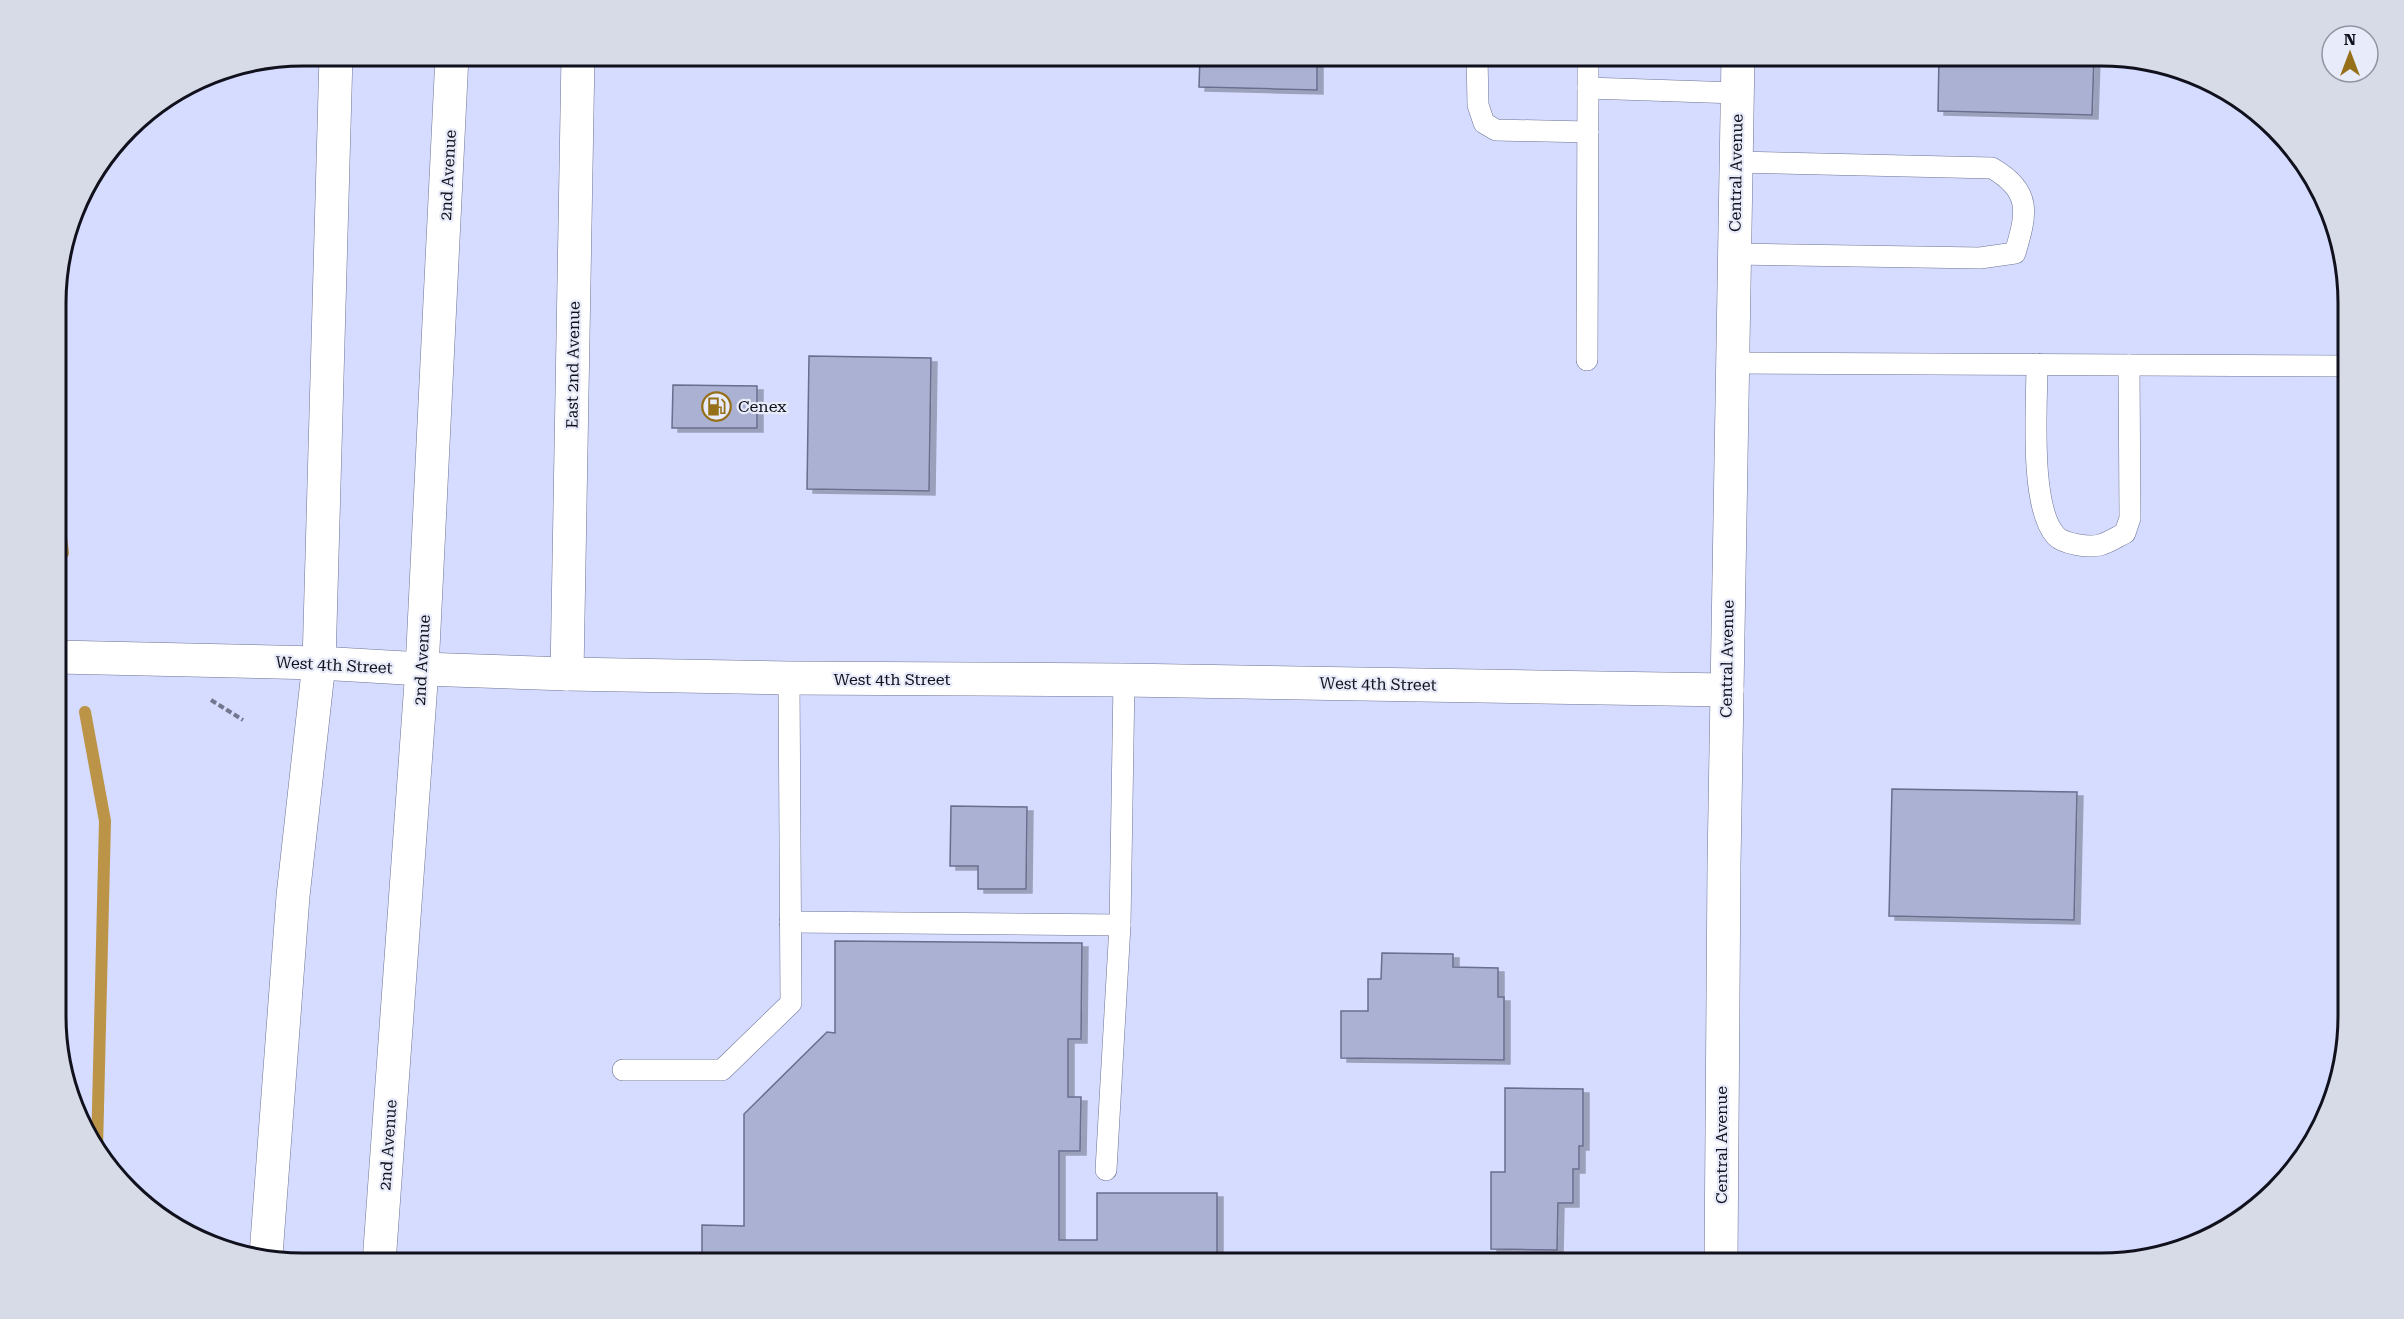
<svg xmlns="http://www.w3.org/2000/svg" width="2404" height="1319" viewBox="0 0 2404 1319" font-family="'Roboto Serif',serif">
<defs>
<filter id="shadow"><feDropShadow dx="6" dy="4" stdDeviation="0" flood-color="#0004"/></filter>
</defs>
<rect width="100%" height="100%" fill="#d5dcff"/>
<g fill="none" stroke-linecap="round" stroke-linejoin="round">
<g stroke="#bc9448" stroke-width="12">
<polyline points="56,386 57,282"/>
<polyline points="57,505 63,553"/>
<polyline points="85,712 105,821 97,1149"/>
</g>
</g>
<g fill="#abb1d2" stroke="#696e8d" stroke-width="1.5" filter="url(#shadow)">
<polygon points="1200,56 1317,56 1317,90 1199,87"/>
<polygon points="1939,56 2094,56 2092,115 1938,111"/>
<polygon points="809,356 931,358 929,491 807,489"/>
<polygon points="673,385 757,386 757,428 672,428"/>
<polygon points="1892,789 2077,792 2074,920 1889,916"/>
<polygon points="951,806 1027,807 1026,889 978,889 978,866 950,866"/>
<polygon points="835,941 1082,943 1081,1039 1068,1039 1068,1097 1081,1097 1080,1151 1059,1151 1059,1240 1097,1240 1097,1193 1217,1193 1217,1263 702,1263 702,1225 744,1226 744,1114 827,1032 835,1033"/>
<polygon points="1382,953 1453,954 1453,967 1498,968 1498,997 1504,997 1504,1060 1341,1058 1341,1011 1368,1011 1368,979 1381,979"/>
<polygon points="1505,1088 1583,1089 1583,1146 1579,1146 1579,1169 1573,1169 1573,1203 1558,1203 1557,1250 1491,1249 1491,1172 1505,1172"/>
</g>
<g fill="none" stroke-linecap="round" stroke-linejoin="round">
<defs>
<g id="service">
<polyline points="1477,56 1478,105 1484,123 1496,130 1588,132"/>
<polyline points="1588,56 1588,88 1737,93"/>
<path d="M1734 254 1980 258 2015 253C2027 213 2032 191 1992 168L1736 162"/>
<polyline points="1587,360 1588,88"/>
<polyline points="1732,363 2347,366"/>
<path d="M2037 364C2037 405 2029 507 2056 536 2064 544 2089 548 2100 545 2108 543 2117 537 2125 533L2130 518 2129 365"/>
<polyline points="790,922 1120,925"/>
<polyline points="623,1070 722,1070 791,1003 789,678"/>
<polyline points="1106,1170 1120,925 1124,680"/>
</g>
<g id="minor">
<polyline points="57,657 319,663 422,669 567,674 789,678 1124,680 1727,690"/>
<polyline points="567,674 578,56"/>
</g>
<polyline id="tertiary" points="1721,1263 1724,865 1738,56"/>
<g id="secondary">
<polyline points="266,1255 293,896 319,663 336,56"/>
<polyline points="379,1263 422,669 452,56"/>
</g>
</defs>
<use href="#service" stroke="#6d7392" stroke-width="22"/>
<use href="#minor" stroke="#6d7392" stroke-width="34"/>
<use href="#tertiary" stroke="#6d7392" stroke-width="34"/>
<use href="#secondary" stroke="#6d7392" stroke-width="34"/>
<polyline stroke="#72768e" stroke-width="4" stroke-dasharray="6 3" stroke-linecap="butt" points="211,700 243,720"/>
<use href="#service" stroke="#fff" stroke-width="21"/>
<use href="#minor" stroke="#fff" stroke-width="33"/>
<use href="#tertiary" stroke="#fff" stroke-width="33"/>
<use href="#secondary" stroke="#fff" stroke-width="33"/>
</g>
<defs>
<symbol id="fuel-ring" viewBox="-11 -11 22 22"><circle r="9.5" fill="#e8ebf9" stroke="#966f19" stroke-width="1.5"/><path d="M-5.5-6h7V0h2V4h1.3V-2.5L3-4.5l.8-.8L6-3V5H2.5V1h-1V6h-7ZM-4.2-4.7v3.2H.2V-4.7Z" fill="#966f19"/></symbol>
</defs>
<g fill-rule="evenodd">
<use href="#fuel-ring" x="700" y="390" width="33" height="33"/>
</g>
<g text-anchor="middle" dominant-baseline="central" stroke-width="4.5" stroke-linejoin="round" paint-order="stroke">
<g font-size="16" fill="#10111d" stroke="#e8ebf9">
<text transform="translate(1736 173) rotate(-89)">Central Avenue</text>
<text transform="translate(448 175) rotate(-87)">2nd Avenue</text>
<text transform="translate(573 365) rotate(-89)">East 2nd Avenue</text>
<text transform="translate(1727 659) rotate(-89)">Central Avenue</text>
<text transform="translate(422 660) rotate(-87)">2nd Avenue</text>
<text transform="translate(334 665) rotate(3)">West 4th Street</text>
<text x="892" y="679">West 4th Street</text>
<text transform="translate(1378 684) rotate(1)">West 4th Street</text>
<text transform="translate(388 1145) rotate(-86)">2nd Avenue</text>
<text transform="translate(1721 1145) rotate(-90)">Central Avenue</text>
</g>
<g font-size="16" fill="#10111d" stroke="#e8ebf9" text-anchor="start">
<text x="738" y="406">Cenex</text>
</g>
</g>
<path d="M0 0H2404V1319H0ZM303 66H2101A237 237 0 0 1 2338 303V1016A237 237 0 0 1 2101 1253H303A237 237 0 0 1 66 1016V303A237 237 0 0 1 303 66Z" fill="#d7dae7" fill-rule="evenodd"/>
<path fill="none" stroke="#10111d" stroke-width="3" d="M303 66H2101A237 237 0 0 1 2338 303V1016A237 237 0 0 1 2101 1253H303A237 237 0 0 1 66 1016V303A237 237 0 0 1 303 66Z"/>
<g transform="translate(2350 54)"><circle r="28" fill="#e8ebf9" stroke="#9294a1" stroke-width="1.5"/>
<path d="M0-4.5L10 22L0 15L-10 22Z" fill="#966f19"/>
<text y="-9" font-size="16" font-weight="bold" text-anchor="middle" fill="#10111d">N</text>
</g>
</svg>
